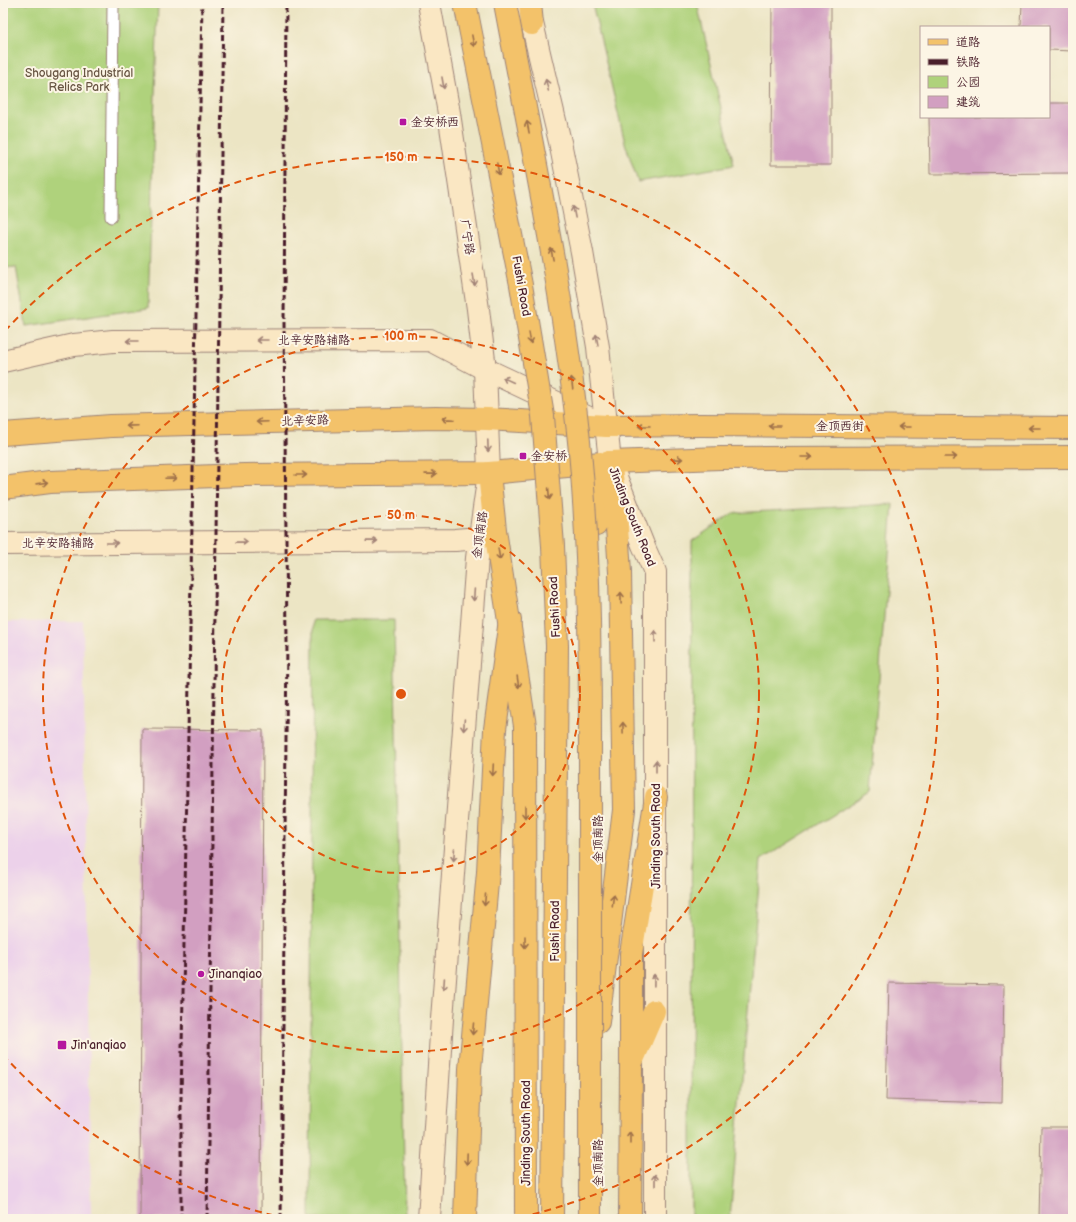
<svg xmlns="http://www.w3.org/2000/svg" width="1076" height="1222" viewBox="0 0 1076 1222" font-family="'Balsamiq Sans','LXGW WenKai TC',sans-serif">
<rect width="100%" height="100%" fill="#fcf5e5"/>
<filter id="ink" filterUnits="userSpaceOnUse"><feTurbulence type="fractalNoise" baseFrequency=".025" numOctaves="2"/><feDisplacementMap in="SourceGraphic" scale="8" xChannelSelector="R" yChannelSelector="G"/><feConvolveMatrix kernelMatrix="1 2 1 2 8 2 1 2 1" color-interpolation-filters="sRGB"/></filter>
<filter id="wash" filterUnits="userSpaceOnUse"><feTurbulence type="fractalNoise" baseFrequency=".012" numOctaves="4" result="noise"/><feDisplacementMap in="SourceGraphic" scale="16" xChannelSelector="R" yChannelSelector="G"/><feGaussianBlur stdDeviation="0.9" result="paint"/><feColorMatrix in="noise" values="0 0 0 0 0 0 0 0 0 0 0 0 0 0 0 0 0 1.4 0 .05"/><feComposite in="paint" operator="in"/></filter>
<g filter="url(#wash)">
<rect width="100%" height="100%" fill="#ece5c4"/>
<polygon fill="#ecd1ea" points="83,621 91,1219 3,1219 3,622"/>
<g fill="#afd27b" stroke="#7c7853">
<polygon points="3,3 158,3 148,308 26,326 16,267 3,268"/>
<polygon points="592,3 697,3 734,165 638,182 625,143"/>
<polygon points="893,504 870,792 761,860 730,1219 691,1219 692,541 733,513"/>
<polygon points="313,620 394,620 405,1219 310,1219"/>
</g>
<g id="blocks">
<g fill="#d29fc1">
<polygon points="772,3 831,3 831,165 771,165"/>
<polygon points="1022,3 1073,3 1073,51 1049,50 1049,27 1021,27"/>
<polygon points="1049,103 1072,103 1072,173 930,174 929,117 1049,117"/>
<polygon points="142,729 263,730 261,1219 140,1219"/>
<polygon points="889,983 1004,985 1002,1103 886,1100"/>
<polygon points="1041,1127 1073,1127 1073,1219 1039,1219"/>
</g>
</g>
</g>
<g filter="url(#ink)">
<use href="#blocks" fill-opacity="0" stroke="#9b8278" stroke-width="1"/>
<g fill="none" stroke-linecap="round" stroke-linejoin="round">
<defs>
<polyline id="lane" points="111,217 113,3"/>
<g id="secondary">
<polyline points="429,3 449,113 478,309 485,369 489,473 477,558 442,1019 429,1219"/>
<path d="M528 6 560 142 582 252 598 347 610 462 643 545 655 572C656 788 654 1003 655 1219"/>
<polyline points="3,361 74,345 113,341 430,340 485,369 591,419"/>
<polyline points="3,544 455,540 479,538 492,531"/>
</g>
<g id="primary">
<polyline points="3,434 111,426 436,418 487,419 607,426"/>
<polyline points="489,473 495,530 525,726 526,1219"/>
<polyline points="3,488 50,482 244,475 489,473 601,463"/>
<polyline points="596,525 594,498 610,462"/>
<polyline points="598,1022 624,810 620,572 615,498 610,462"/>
</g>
<g id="highway">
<polyline points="530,3 532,24"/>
<polyline points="607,426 701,425 1073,428"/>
<polyline points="610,462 721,458 1073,457"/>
<polyline points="631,1064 631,954 656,797"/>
<polyline points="465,1219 470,1069 488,872 495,729 510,620"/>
<polyline points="630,1219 631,1064 654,1011"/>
</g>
</defs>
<use href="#lane" stroke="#9b8278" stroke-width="13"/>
<use href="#secondary" stroke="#9b8278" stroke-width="24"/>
<use href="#primary" stroke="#9b8278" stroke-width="24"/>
<use href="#highway" stroke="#9b8278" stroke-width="24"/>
<use href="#lane" stroke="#fff" stroke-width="11"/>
<use href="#secondary" stroke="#fae7c3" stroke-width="22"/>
<use href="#primary" stroke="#f3c26a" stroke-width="22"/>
<use href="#highway" stroke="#f3c26a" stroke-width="22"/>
<g stroke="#4a1f2b" stroke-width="3" stroke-dasharray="6 3" stroke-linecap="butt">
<polyline points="181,1219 181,1099 202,3"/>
<polyline points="207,1219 223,3"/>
<polyline points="281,1219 287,643 284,323 286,3"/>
</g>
<defs>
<g id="highway-bridge">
<polyline points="465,3 521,285 543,416 553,546 557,646 552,1219"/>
<path d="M505 3C533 152 565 300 580 451 591 568 590 685 590 801 590 940 590 1080 590 1219"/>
</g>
</defs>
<use href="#highway-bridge" stroke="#9b8278" stroke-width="24" stroke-linecap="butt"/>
<use href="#highway-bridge" stroke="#f3c26a" stroke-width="22"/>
</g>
<defs><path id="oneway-shaft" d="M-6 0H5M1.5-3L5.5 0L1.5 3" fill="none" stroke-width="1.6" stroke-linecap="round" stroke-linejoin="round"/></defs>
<g stroke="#9e704a">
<use href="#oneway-shaft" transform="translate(473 41) rotate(79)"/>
<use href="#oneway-shaft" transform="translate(528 127) rotate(-101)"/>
<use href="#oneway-shaft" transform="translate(498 169) rotate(79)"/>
<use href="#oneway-shaft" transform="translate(552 254) rotate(-101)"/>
<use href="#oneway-shaft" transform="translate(530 338) rotate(80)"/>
<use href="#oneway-shaft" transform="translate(572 383) rotate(-97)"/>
<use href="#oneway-shaft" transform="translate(448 419) rotate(-178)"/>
<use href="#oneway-shaft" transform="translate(262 422) rotate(178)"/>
<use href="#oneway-shaft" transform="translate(132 426) rotate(178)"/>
<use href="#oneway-shaft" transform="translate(644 426) rotate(180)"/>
<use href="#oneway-shaft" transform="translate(774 426) rotate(-180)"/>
<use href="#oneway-shaft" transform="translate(904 427) rotate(-180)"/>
<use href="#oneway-shaft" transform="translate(1034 428) rotate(-180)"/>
<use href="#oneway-shaft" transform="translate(807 457)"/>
<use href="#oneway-shaft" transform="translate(951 457)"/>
<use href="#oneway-shaft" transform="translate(677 459) rotate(-2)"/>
<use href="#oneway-shaft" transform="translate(431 474) rotate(-1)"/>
<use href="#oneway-shaft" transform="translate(301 475)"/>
<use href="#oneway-shaft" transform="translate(171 478) rotate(-2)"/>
<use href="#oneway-shaft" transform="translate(42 483) rotate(-8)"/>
<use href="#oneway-shaft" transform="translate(549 494) rotate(86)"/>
<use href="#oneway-shaft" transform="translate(499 554) rotate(81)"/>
<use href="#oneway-shaft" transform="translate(621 598) rotate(-91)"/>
<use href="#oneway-shaft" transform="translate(518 682) rotate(82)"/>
<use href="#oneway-shaft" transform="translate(623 728) rotate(-91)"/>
<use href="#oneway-shaft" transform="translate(493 770) rotate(93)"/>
<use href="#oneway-shaft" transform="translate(525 812) rotate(90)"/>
<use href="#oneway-shaft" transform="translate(485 900) rotate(95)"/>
<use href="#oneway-shaft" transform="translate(613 900) rotate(-83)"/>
<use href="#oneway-shaft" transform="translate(525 942) rotate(90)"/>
<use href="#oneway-shaft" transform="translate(473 1029) rotate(95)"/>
<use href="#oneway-shaft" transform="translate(630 1138) rotate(-90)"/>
<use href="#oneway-shaft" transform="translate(467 1159) rotate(92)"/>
</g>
<g stroke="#a28377">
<use href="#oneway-shaft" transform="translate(443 83) rotate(80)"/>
<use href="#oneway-shaft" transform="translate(547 85) rotate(-103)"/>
<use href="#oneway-shaft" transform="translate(574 212) rotate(-101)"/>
<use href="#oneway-shaft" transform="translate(474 280) rotate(81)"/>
<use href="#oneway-shaft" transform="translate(262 340) rotate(180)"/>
<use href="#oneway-shaft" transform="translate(597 340) rotate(-100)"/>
<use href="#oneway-shaft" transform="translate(132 341) rotate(180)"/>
<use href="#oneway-shaft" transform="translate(508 380) rotate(-155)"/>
<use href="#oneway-shaft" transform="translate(488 446) rotate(88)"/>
<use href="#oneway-shaft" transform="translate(372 541) rotate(-1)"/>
<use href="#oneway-shaft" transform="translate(242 542) rotate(-1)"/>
<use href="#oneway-shaft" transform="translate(112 543)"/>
<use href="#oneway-shaft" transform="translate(474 595) rotate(94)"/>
<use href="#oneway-shaft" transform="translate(655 636) rotate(-90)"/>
<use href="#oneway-shaft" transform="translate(464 725) rotate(94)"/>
<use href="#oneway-shaft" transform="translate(656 766) rotate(-90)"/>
<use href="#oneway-shaft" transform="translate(454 855) rotate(94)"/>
<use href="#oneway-shaft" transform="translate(654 980) rotate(-89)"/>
<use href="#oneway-shaft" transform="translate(444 984) rotate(94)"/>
<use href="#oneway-shaft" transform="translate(655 1180) rotate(-90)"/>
</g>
</g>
<g fill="none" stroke="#e0560e" stroke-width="2" stroke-dasharray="7 5">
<circle cx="401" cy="694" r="179"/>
<circle cx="401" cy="694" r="358"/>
<path d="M285 1218A537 537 0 0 1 5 1057M5 331A537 537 0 1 1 517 1218"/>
</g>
<g fill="#b5179e" stroke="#fcf5e5" stroke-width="1.5">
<rect x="399" y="118" width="8" height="8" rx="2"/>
<rect x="519" y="452" width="8" height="8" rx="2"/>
<circle cx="201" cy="974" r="4"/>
<rect x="57" y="1040" width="10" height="10" rx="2"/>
</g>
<g text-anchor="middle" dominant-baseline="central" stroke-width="4" stroke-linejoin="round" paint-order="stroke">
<g font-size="12" fill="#685543" stroke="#fcf5e5">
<text x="79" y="73">Shougang Industrial<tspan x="79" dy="14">Relics Park</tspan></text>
</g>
<g font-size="12" fill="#4a1f2b" stroke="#fcf5e5" text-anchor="start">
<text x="411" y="122">金安桥西</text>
<text x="531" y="456">金安桥</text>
<text x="209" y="974">Jinanqiao</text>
<text x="71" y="1045">Jin'anqiao</text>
</g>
<g font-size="12" fill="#4a1f2b" stroke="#fcf5e5">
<text transform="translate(467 237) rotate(81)">广宁路</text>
<text transform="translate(521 286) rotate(80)">Fushi Road</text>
<text x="314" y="340">北辛安路辅路</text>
<text transform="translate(305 421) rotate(-2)">北辛安路</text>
<text x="840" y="426">金顶西街</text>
<text transform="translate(632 517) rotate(68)">Jinding South Road</text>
<text transform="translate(480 535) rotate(-82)">金顶南路</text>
<text x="58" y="543">北辛安路辅路</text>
<text transform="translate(555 607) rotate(-93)">Fushi Road</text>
<text transform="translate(656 836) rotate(-90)">Jinding South Road</text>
<text transform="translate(598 839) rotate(-90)">金顶南路</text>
<text transform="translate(555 931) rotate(-90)">Fushi Road</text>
<text transform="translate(526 1133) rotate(-90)">Jinding South Road</text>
<text transform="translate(598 1163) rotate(-90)">金顶南路</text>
</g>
</g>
<circle cx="401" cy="694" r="6" fill="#e0560e" stroke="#fcf5e5" stroke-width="2"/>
<g font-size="12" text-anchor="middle" font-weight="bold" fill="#e0560e" stroke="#fcf5e5" stroke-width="4" stroke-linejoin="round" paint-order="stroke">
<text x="401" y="161">150 m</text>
<text x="401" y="340">100 m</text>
<text x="401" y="519">50 m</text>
</g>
<rect width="1076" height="1222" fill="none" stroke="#fcf5e5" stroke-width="16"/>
<rect x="920" y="26" width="130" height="92" fill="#fcf5e5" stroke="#b59f9b"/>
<rect x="928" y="39" width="20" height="6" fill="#f3c26a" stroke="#b59f9b"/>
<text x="956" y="46" font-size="12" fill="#4a1f2b">道路</text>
<rect x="928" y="59" width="20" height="6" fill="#4a1f2b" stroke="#b59f9b"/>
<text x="956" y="66" font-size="12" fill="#4a1f2b">铁路</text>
<rect x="928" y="76" width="20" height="12" fill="#afd27b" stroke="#b59f9b"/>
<text x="956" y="86" font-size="12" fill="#4a1f2b">公园</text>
<rect x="928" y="96" width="20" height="12" fill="#d29fc1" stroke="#b59f9b"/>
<text x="956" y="106" font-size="12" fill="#4a1f2b">建筑</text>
</svg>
